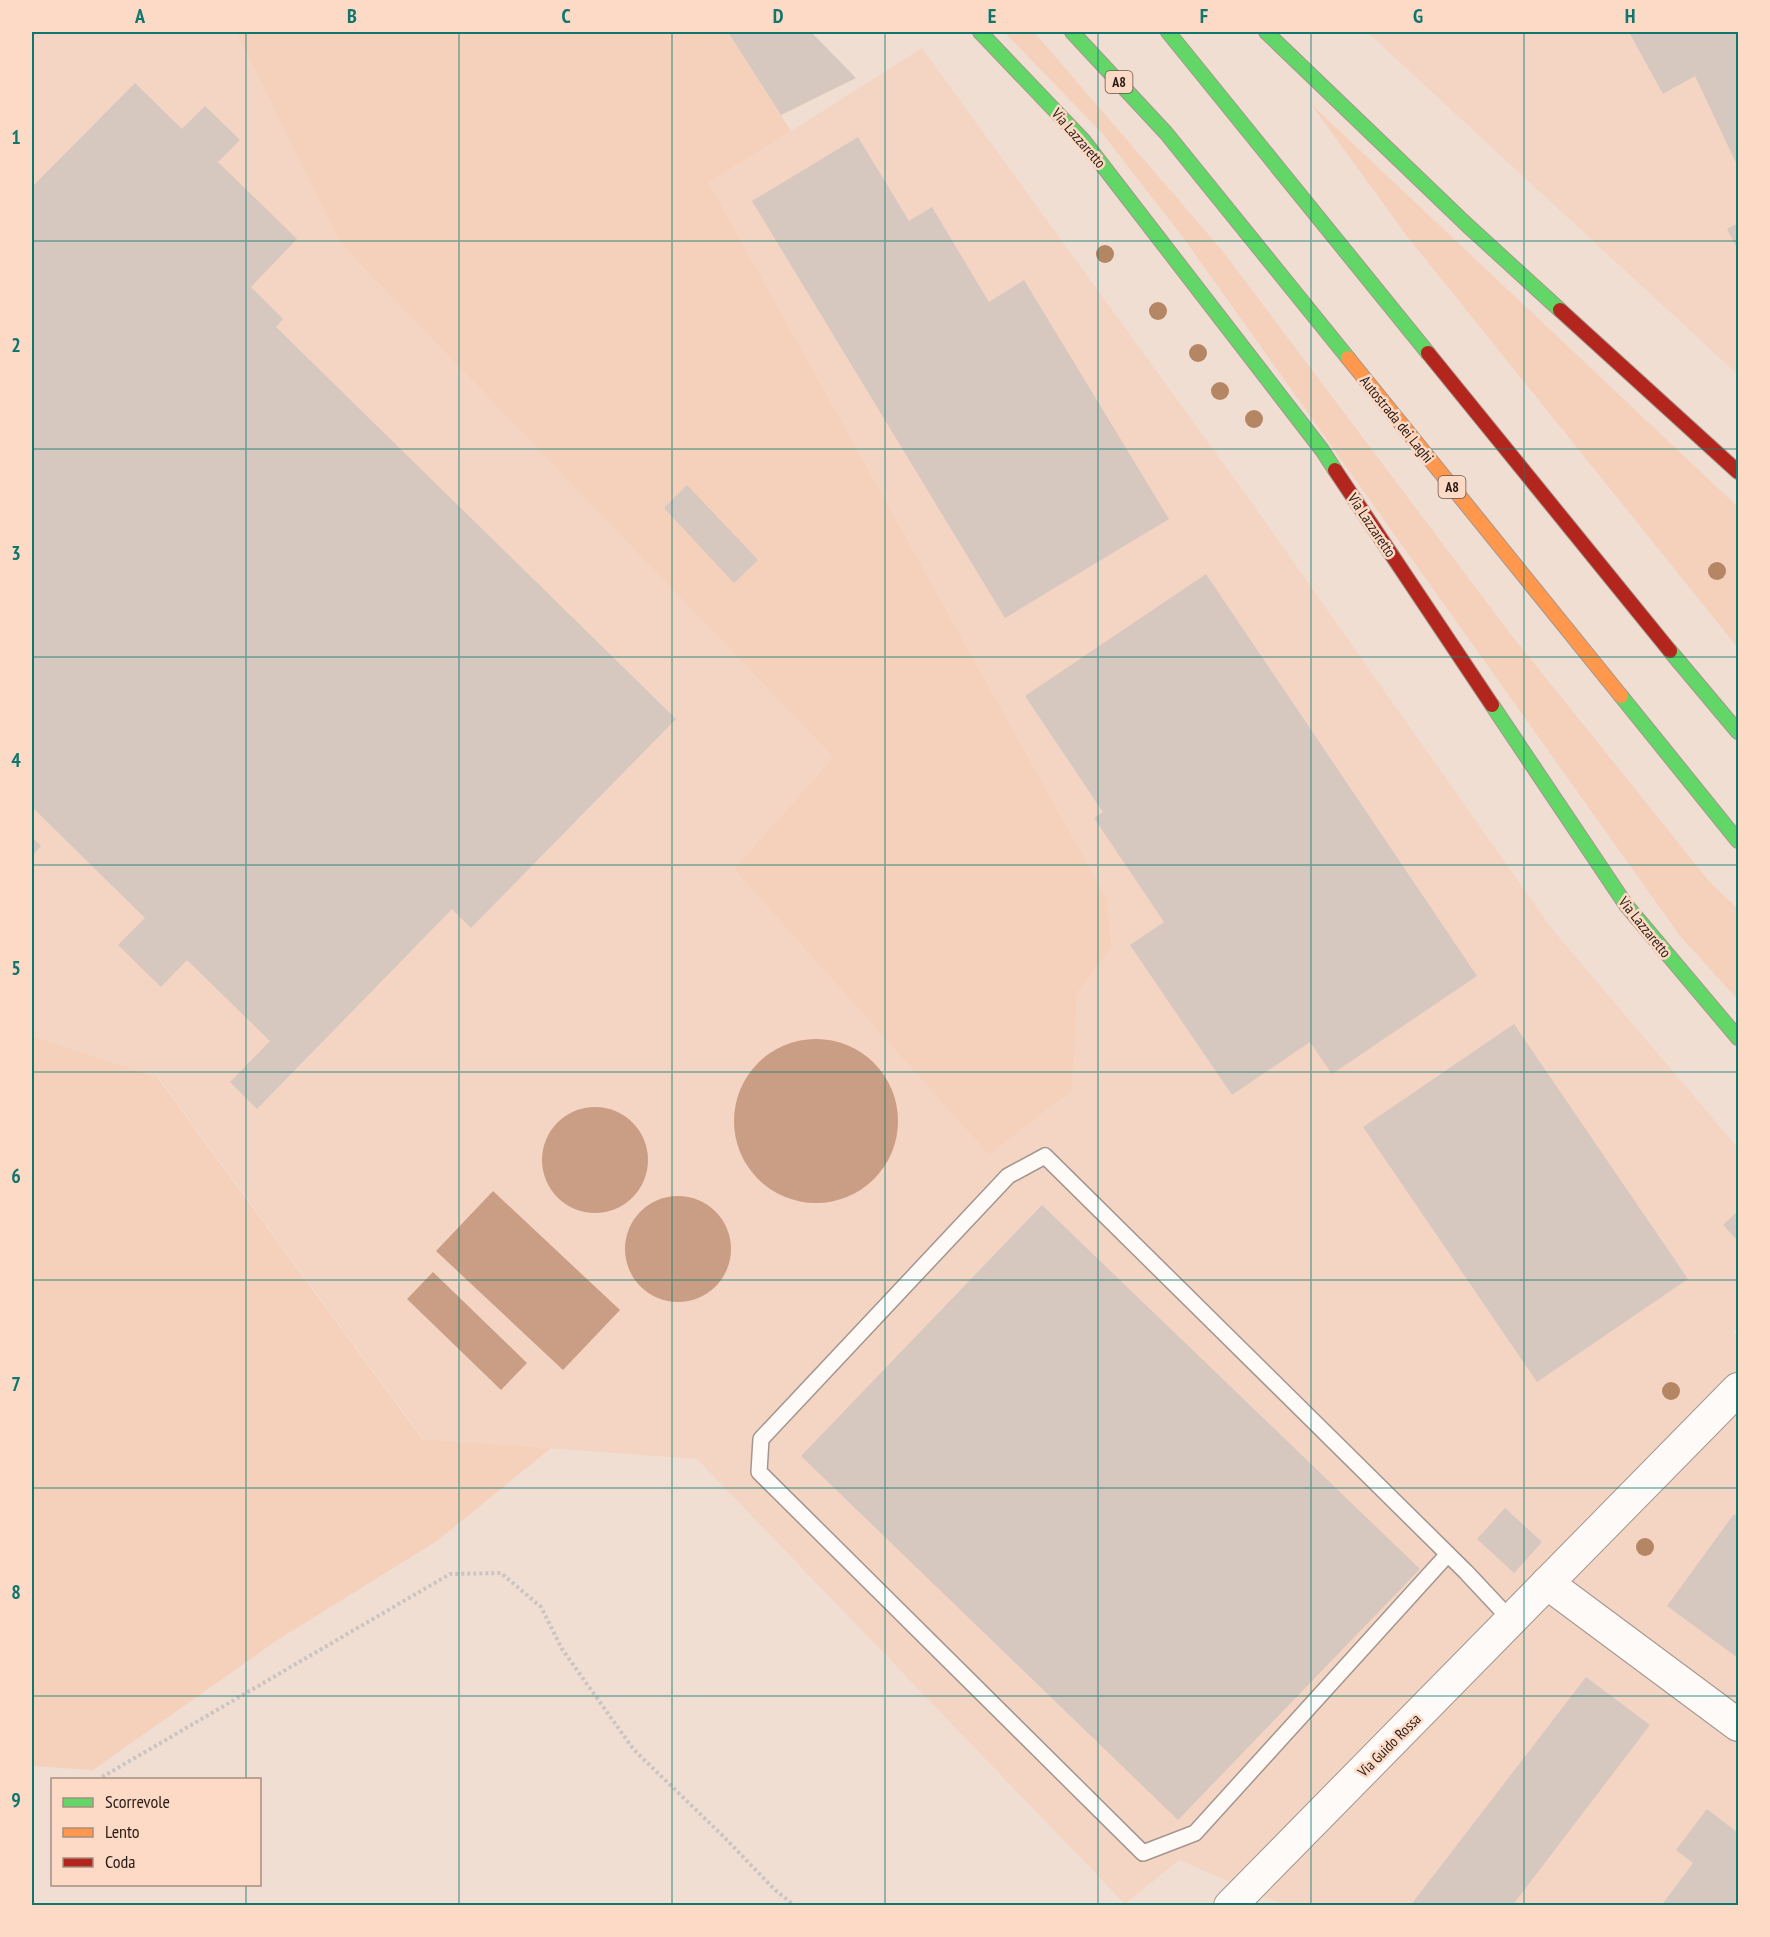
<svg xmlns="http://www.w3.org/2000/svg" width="1770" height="1937" viewBox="0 0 1770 1937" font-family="'PT Sans Narrow',sans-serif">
<rect width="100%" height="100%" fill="#f0ded3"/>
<g fill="#f4d5c3">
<polygon points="32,32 236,32 340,243 833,757 734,869 1072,1090 1077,993 1112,947 1107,899 709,183 922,48 1252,503 1552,929 1738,1148 1738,1327 1734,1332 1738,1336 1738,1905 1285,1905 1179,1860 1125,1904 697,1459 423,1439 158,1077 32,1036"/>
<polygon points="1367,32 1738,32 1738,375"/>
</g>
<g fill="#f5d1bc">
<polygon points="236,32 728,32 791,131 709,183 1107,899 1112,947 1077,993 1072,1090 989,1155 734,869 833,757 340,243"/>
<polygon points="1004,32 1034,32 1221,249 1509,632 1709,881 1738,909 1738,1000 1680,936 1182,236 1102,133"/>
<polygon points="1311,104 1738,507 1738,648 1406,235"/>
<polygon points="32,1036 157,1077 422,1439 551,1448 437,1541 279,1639 93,1770 32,1766"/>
</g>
<g fill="#ca9e84">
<circle cx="816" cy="1121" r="82"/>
<circle cx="595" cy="1160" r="53"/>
<polygon points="493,1191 620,1310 563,1370 436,1251"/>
<circle cx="678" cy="1249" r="53"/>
<polygon points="433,1272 527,1363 501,1390 407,1299"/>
</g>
<g fill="#d6c7bf">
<polygon points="728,32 811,32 856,78 781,115"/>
<polygon points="1629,32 1738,32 1738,167 1695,76 1663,94"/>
<polygon points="135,83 182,129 205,106 240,140 218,162 297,239 251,287 283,319 276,327 676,719 471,928 452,909 257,1109 230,1082 270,1041 187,960 161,987 118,945 145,918 32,807 32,182 34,185"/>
<polygon points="858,137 909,221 932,207 989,302 1024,280 1169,519 1005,618 752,201"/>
<polygon points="1738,223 1738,250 1727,229"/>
<polygon points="687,485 758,560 734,583 664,508"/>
<polygon points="1206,574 1477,976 1332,1074 1310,1042 1232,1095 1130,945 1164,922 1094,818 1103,812 1025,696"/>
<polygon points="32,837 41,846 32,856"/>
<polygon points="1514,1024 1688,1279 1537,1382 1363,1127"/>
<polygon points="1042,1205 1420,1569 1178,1820 801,1456"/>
<polygon points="1738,1211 1738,1241 1723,1225"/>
<polygon points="1505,1508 1542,1542 1514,1573 1477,1539"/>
<polygon points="1734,1514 1738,1517 1738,1658 1667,1606"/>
<polygon points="1586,1677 1650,1725 1512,1906 1410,1906"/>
<polygon points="1707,1809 1738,1833 1738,1906 1661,1906 1693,1863 1676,1850"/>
</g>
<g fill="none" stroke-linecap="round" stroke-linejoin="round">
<defs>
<polyline id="lane" points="1448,1554 1195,1833 1143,1853 759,1472 761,1439 1008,1176 1045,1156 1466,1572 1511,1620"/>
<g id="street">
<polyline points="1547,1583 1738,1725"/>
<polyline points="1230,1906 1738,1389"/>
</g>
<g id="fast">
<polyline points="980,32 1083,140 1322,450 1335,470"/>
<polyline points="1072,32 1166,133 1348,358"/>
<polyline points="1168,32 1428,353"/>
<polyline points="1266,32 1467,225 1560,310"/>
<polyline points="1670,651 1738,732"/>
<polyline points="1621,696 1738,841"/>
<polyline points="1492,705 1626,905 1738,1038"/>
</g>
<polyline id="slow" points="1348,358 1621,696"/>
<g id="jam">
<polyline points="1560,310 1738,472"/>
<polyline points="1428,353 1670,651"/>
<polyline points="1335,470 1492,705"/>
</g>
</defs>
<use href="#lane" stroke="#a4968e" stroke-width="18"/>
<use href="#street" stroke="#a4968e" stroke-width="34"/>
<use href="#fast" stroke="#a4968e" stroke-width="16"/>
<use href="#slow" stroke="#a4968e" stroke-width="16"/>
<use href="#jam" stroke="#a4968e" stroke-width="16"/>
<polyline stroke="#cbc4c1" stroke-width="4" stroke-dasharray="3 3" stroke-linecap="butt" points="97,1780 450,1574 501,1573 541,1607 562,1649 634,1750 723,1836 775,1890 795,1906"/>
<use href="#lane" stroke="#fdfaf8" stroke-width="15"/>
<use href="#street" stroke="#fdfaf8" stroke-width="32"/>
<use href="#fast" stroke="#63d668" stroke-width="14"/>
<use href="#slow" stroke="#ff974d" stroke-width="14"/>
<use href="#jam" stroke="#b3261e" stroke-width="14"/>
</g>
<g fill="#b48663">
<circle cx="1105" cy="254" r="9"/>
<circle cx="1158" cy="311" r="9"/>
<circle cx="1198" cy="353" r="9"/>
<circle cx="1220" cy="391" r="9"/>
<circle cx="1254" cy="419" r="9"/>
<circle cx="1717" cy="571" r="9"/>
<circle cx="1671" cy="1391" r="9"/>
<circle cx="1645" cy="1547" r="9"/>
</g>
<path fill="none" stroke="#0f766e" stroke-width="1.5" stroke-opacity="0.55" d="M246 32V1780M459 32V1906M672 32V1906M885 32V1906M1098 32V1906M1311 32V1906M1524 32V1906M32 241H1738M32 449H1738M32 657H1738M32 865H1738M32 1072H1738M32 1280H1738M32 1488H1738M32 1696H1738M246 1884V1906"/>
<g text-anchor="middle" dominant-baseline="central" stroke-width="5" stroke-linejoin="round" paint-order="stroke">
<g fill="#fddac6" stroke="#675449" stroke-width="1.5">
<rect x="1105.5" y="71" width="27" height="22" rx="4.5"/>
<rect x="1438.5" y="476" width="27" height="22" rx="4.5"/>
</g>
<g font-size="14" font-weight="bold" fill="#271b14">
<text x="1119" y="82">A8</text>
<text x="1452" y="487">A8</text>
</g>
<g font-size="15" fill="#271b14" stroke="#fddac6">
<text transform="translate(1079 138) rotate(49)">Via Lazzaretto</text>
<text transform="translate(1397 419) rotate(51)">Autostrada dei Laghi</text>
<text transform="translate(1372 525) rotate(56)">Via Lazzaretto</text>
<text transform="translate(1645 927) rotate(51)">Via Lazzaretto</text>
<text transform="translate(1389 1745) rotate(-45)">Via Guido Rossa</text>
</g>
</g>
<rect width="1770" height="1937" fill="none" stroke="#fddac6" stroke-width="66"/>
<rect x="51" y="1778" width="210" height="108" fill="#fddac6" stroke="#a78e7f" stroke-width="1.5"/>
<rect x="63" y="1798" width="30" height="9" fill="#63d668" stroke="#a78e7f" stroke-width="1.5"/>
<text x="105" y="1808" font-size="18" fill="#271b14">Scorrevole</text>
<rect x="63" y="1828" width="30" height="9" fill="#ff974d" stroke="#a78e7f" stroke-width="1.5"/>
<text x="105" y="1838" font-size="18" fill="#271b14">Lento</text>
<rect x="63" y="1858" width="30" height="9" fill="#b3261e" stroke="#a78e7f" stroke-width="1.5"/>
<text x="105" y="1868" font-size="18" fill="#271b14">Coda</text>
<rect x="33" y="33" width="1704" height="1871" fill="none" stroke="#0f766e" stroke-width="2"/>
<g font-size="20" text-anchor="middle" font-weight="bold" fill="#0f766e">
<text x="140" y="23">A</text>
<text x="352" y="23">B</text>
<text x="566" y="23">C</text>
<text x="778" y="23">D</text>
<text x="992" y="23">E</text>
<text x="1204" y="23">F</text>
<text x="1418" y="23">G</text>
<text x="1630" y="23">H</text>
<text x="16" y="144">1</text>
<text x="16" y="352">2</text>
<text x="16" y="560">3</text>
<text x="16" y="767">4</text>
<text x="16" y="975">5</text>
<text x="16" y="1183">6</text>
<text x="16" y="1391">7</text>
<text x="16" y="1599">8</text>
<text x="16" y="1807">9</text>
</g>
</svg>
